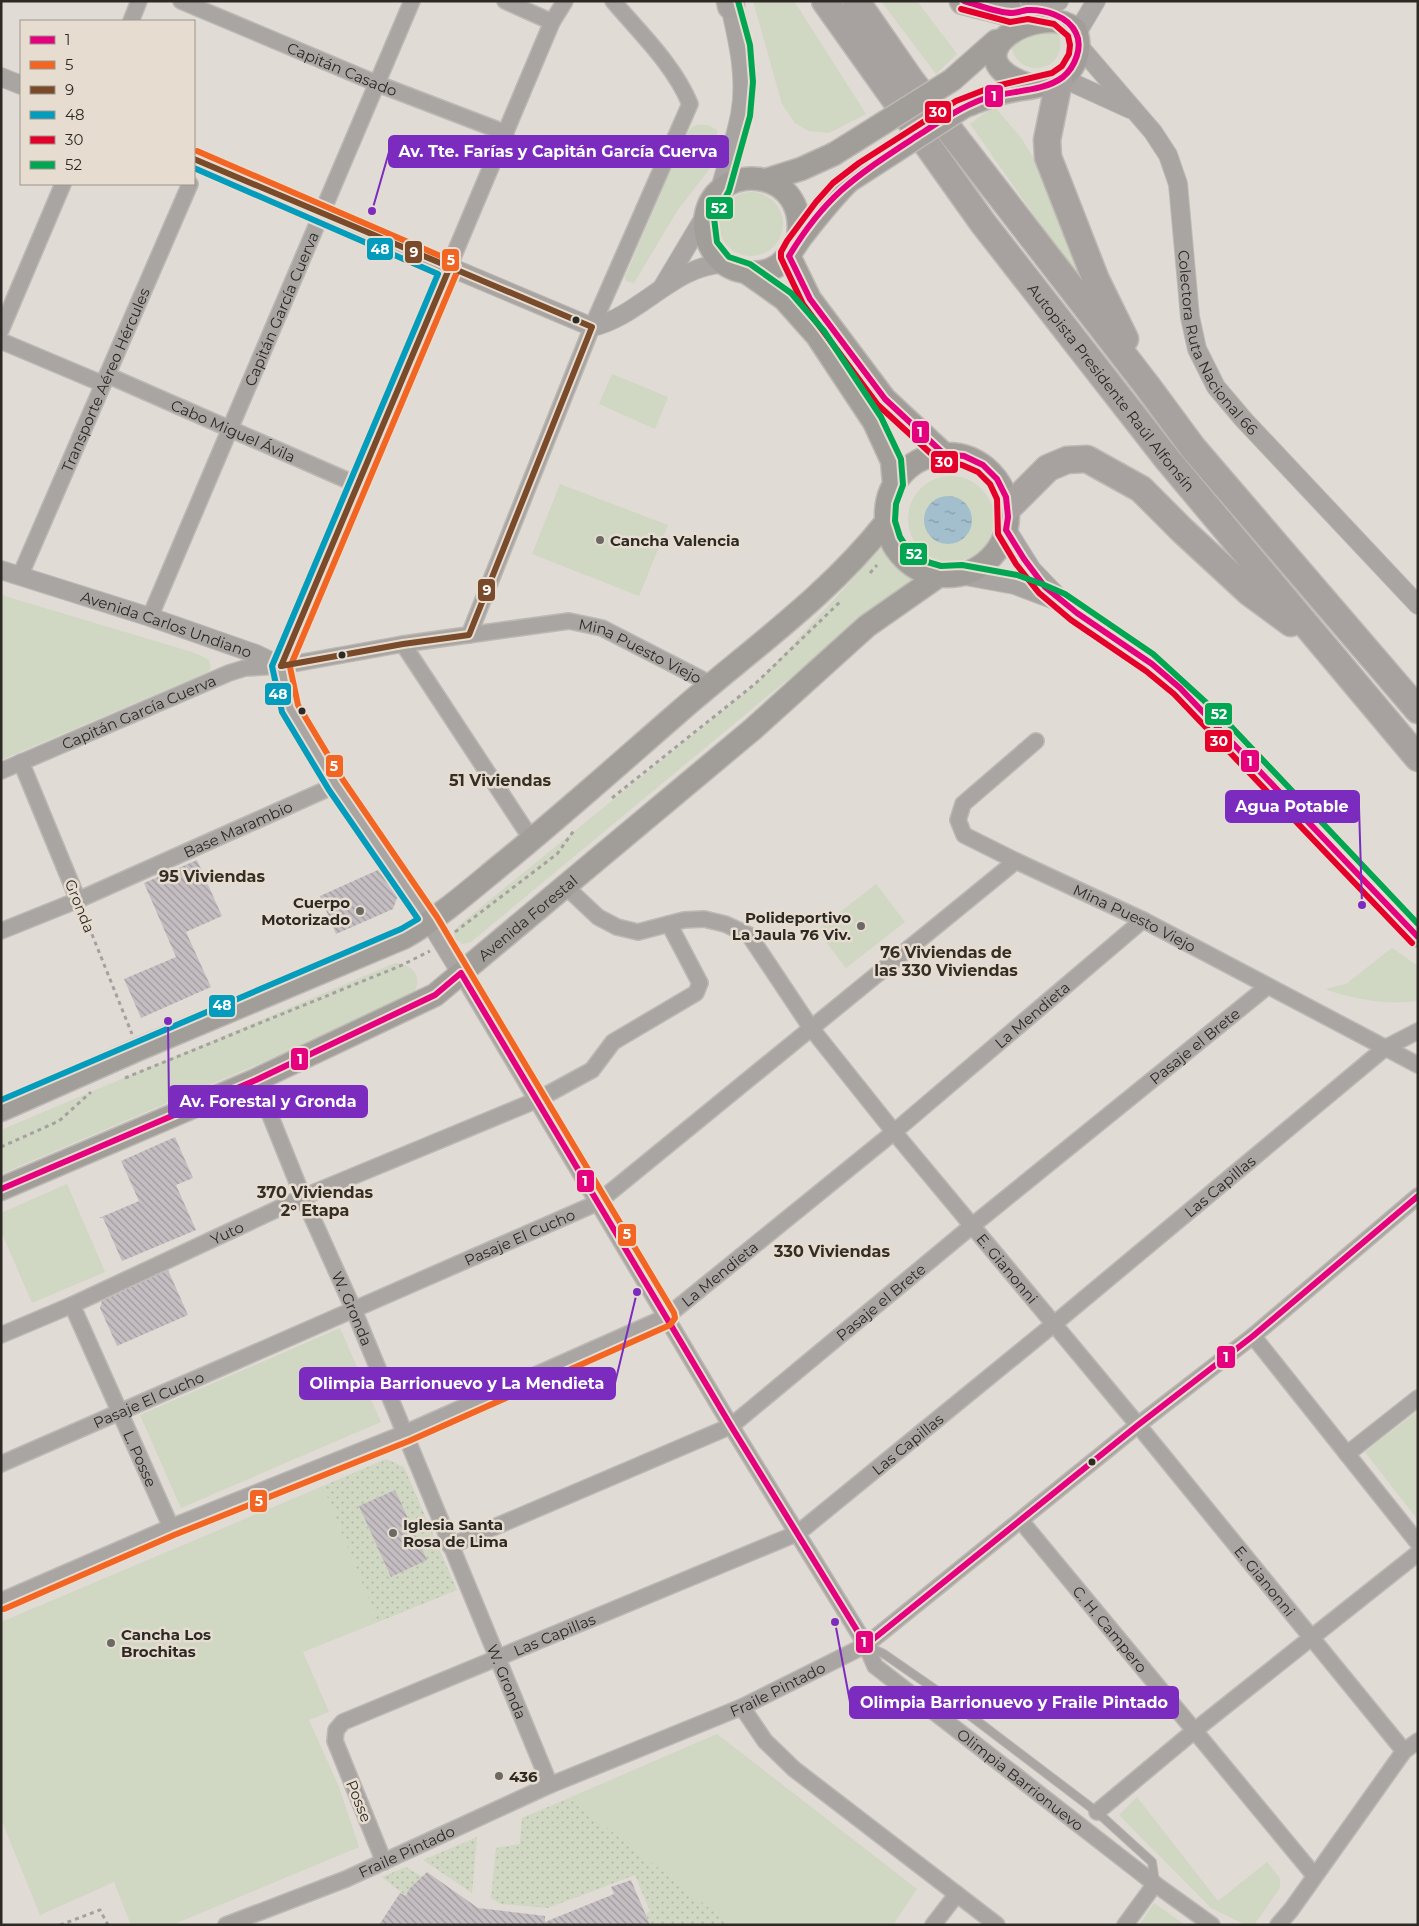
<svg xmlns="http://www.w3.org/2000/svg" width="1419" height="1926" viewBox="0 0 1419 1926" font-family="Montserrat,sans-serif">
<defs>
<pattern id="garden-dots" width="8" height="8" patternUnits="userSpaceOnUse" patternTransform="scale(1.25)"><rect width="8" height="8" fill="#d0d7c2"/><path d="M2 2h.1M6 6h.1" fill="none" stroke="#b3b9a7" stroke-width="1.8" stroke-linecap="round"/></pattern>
<pattern id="water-ripples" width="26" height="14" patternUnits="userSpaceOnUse" patternTransform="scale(1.25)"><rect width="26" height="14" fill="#a3bfcd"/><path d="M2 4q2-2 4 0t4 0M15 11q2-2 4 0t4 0" fill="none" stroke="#859ba6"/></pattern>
<pattern id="building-back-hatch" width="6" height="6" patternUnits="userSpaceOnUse" patternTransform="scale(1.25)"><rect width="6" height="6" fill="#c4bdc1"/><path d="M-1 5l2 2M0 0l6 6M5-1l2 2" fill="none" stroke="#a09a9d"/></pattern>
</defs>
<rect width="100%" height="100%" fill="#e1dbd5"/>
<g fill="#d0d7c2">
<polygon points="753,1 794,1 866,114 829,133 809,131 795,123 782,104"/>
<polygon points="881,1 917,1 957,54 936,74"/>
<path d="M1013 33H1059C1071 80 1001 79 1013 33Z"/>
<polygon points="994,106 1022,139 1037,164 1086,279 1079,279 970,124"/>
<polygon points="697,125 708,125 717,130 719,149 714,163 677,211 634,283 626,281 625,277 684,138 691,128"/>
<circle cx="751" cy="224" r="32"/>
<polygon points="612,374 668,397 655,429 599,404"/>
<circle cx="951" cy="519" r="43"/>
<polygon points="560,484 668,525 639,596 532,554"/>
<polygon points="884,545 895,566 917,578 770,694 471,942 463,944 455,939 454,931 459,925 758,682"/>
<polygon points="1,595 192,652 208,659 211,667 208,672 1,760"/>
<polygon points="876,884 905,922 846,968 817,930"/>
<path d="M1392 948 1418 966V1001C1387 1005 1355 1000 1325 989L1346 984Z"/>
<path d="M395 963C419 964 425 986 406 1001L1 1174V1130Z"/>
<polygon points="67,1184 105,1272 32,1303 1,1231 1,1213"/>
<polygon points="340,1328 381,1422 181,1508 140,1415"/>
<polygon points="1418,1411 1418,1520 1365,1452"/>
<polygon points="323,1486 378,1622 303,1652 329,1712 309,1720 339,1787 359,1847 172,1925 131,1925 114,1882 40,1915 1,1819 1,1622"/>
<polygon points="717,1734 917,1889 893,1925 731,1925 569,1798"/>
<polygon points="1137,1797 1218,1901 1267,1862 1280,1878 1280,1888 1254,1925 1246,1925 1211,1908 1119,1815"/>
<polygon points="1154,1903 1185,1925 1139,1925"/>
</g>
<g fill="url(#garden-dots)">
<polygon points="386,1459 404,1467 457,1590 378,1622 323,1486"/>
<polygon points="569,1798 731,1925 650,1925 645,1914 650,1911 635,1875 548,1908 501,1904 491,1898 496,1848 520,1844 522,1818"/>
<polygon points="477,1837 472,1893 423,1860"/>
<polygon points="406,1867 422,1877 406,1896 382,1877"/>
</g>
<circle fill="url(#water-ripples)" cx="948" cy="520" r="24"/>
<g fill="url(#building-back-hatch)">
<polygon points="197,860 222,916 186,932 211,987 141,1018 124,979 176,957 144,883"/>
<polygon points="380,869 398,895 393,909 336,934 320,896"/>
<polygon points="175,1137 193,1178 176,1185 196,1230 122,1261 103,1218 99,1218 139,1201 121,1161"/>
<polygon points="168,1270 188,1315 117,1346 100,1308 102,1301"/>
<polygon points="395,1490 427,1560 391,1577 359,1506"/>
<polygon points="427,1872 478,1908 545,1916 545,1922 614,1894 611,1887 631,1880 650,1925 379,1925 400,1893 406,1896 409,1889"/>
</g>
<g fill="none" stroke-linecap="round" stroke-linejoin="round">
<defs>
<polyline id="service" points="867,1646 884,1654 939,1692 1097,1812 1152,1862 1155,1882"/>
<g id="minor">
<path id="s1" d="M181 1 378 84 506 133"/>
<polyline points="505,1 552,22"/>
<polyline points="131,21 139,1"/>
<polyline points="1,330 63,184"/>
<polyline points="1,341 103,384"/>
<path id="s2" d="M107 375 358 485"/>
<path id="s3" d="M20 576 190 184"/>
<path id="s4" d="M150 617 412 1"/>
<path d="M469 635 592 327 690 104C674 65 640 33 613 1"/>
<polyline points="403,644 532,840"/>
<polyline points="281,666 552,22 565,1"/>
<path id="s5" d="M1036 741 963 804 958 820 964 835 1016 861 1143 920 1418 1065"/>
<polyline points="21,762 78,900"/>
<path id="s6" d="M1 771 229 673 245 668 281 666 403 644 569 621 602 628 711 684"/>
<path id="s7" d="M565 886 598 917 617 927 638 932 684 920 704 919 725 924 749 935 811 1028 894 1132 1138 1425 1404 1751"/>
<path id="s8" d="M1 931 78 900 336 785"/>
<path id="s9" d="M461 973 731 1426 866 1645 875 1666 1155 1884 1212 1925"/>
<path id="s10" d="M256 1080 303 1197 353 1308 550 1785"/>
<path id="s11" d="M72 1305 171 1527"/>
<path id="s12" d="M1 1335 72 1305 303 1197 537 1100 592 1070 613 1042 696 993 700 983 669 924"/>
<polyline points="1253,1336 1418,1543"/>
<polyline points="1347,1454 1418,1398"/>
<path id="s13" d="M1 1464 597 1203 1016 861"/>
<path id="s14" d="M1021 1521 1314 1875"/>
<path id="s15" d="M450 1546 731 1426 973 1225 1268 986"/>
<path id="s16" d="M1 1601 171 1527 405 1433 666 1317 894 1132 1143 920"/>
<polyline points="742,1707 765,1741 794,1769 997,1925"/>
<polyline points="1097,1812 1194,1731 1418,1553"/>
<path id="s17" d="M384 1862 335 1741 336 1730 343 1722 798 1533 1054 1324 1385 1048 1418 1031"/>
<path id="s18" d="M226 1925 346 1879 550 1785 742 1707 866 1645 1138 1425 1253 1336 1418 1196"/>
<polyline points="933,1925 957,1894"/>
<polyline points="1125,1925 1155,1884"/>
<polyline points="1278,1925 1291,1910 1404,1751 1418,1741"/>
</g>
<g id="tertiary">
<polyline points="1030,1 1036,4"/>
<polyline points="1050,5 1059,1"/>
<polyline points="1077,33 1096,1"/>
<path id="s19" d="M1079 46 1153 132 1168 155 1178 184 1190 317 1197 349 1216 387 1244 420 1418 605"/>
<polyline points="1,77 21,85"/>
<polyline points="1062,78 1130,109"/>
<path d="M194 159 592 327C639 317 675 264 724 264"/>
<polyline points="662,288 705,216"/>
<path id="s20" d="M1 570 150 617 256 654 281 666 290 708 336 785 430 922 461 973"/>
</g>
<g id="secondary">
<path d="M721 189C728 165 736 140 741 115 748 78 739 41 731 6L727 1"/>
<polyline points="1006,530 1031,570 1056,596"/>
<polyline points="960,574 1015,584 1060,601 1148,661 1217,724 1418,937"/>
</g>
<g id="primary">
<polyline points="952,80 996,41"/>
<path d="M965 106C977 102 989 96 1001 93 1028 86 1070 89 1077 55 1079 46 1079 37 1075 29 1039 0 943 58 1032 86"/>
<polyline points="766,180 801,169 834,154"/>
<path d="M797 243C814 164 708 158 705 223 705 236 709 248 718 258 732 274 760 277 777 266 789 258 794 247 802 236 817 217 831 199 849 181"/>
<polyline points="789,256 810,299 885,399 944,454"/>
<polyline points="746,272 784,299 817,336 874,422 892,461 894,484"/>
<circle cx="947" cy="515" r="61"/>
<path d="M1 1110 139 1049 405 937C438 918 467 893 496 869 559 818 619 764 680 711 750 650 828 596 886 522"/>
<path id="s21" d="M1 1189 256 1080 435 995 753 729 867 626 940 575"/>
</g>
<g id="motorway">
<polyline points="730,1 731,6"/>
<path id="s22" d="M825 1 983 223 1168 460 1418 758"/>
<polyline points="856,1 910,79 1148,387 1193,448 1418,710"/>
<polyline points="963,1 1011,13"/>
<polyline points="1059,81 1047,140 1048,157 1096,280 1125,339"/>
<polyline points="1007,509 1048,468 1067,460 1087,459 1141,489 1183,531 1249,592 1291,623"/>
</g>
</defs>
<use href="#service" stroke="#bcb8b3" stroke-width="10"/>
<use href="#minor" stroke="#bcb8b3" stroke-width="18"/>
<use href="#tertiary" stroke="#bcb8b3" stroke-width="20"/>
<use href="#secondary" stroke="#bcb8b3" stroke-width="22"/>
<use href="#primary" stroke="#bcb8b3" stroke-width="25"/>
<use href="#motorway" stroke="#bcb8b3" stroke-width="29"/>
<g stroke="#a5a19f" stroke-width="3" stroke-dasharray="4 4" stroke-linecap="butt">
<polyline points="870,573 877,565"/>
<polyline points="612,798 755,684 842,600"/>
<polyline points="83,912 132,1034"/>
<polyline points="455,932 557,854 575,829"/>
<polyline points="125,1078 400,966 430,951"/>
<polyline points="1,1147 59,1121 91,1092"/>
<polyline points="60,1925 100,1910 108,1925"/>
</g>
<use href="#service" stroke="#a9a5a3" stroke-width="8"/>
<use href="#minor" stroke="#a9a5a3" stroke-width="15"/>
<use href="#tertiary" stroke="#a9a5a3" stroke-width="18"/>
<use href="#secondary" stroke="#a8a4a2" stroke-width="20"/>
<use href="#primary" stroke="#a19e9a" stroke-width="22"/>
<use href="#motorway" stroke="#a7a29f" stroke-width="26"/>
<defs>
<g id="primary-bridge">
<polyline points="834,154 952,80"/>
<polyline points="849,181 965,106"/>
</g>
</defs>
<use href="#primary-bridge" stroke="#bcb8b3" stroke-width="25" stroke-linecap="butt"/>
<use href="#primary-bridge" stroke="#a19e9a" stroke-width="22"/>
<defs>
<g id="bus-1">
<path d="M964 1C979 5 997 13 1012 13 1017 13 1022 11 1027 10 1044 9 1068 16 1076 33 1083 47 1075 67 1063 77 1042 93 1008 90 983 99 959 108 939 122 917 136 858 175 827 193 789 256L810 299 885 399 944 454 964 456 983 465 997 479 1006 497 1008 517 1006 530 1024 559 1045 587 1077 613 1152 664 1180 688 1418 937"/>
<polyline points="1,1189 256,1080 435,995 461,973 731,1426 866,1645 1138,1425 1253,1336 1418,1196"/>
</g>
<polyline id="bus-2" points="4,1609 174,1535 409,1441 670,1325 675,1318 674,1313 437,917 343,780 298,705 290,667 457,272 457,266 452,261 197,151"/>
<g id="bus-3">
<polyline points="194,159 592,327 469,635 403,644 281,666"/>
<polyline points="281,666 449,269"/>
</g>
<polyline id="bus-4" points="1,1100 401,929 418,919 329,790 282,712 272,666 438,274 194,168"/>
<polyline id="bus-5" points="961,9 1010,22 1028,19 1054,24 1068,36 1070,45 1069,54 1062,66 1052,73 992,87 956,101 859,163 833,183 816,202 787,241 781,252 781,258 803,304 878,405 939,461 962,465 978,472 990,484 997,499 998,534 1016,564 1039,593 1071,620 1146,671 1174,694 1412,943"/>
<polyline id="bus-6" points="738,1 750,45 753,82 750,116 729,191 714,218 717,242 729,257 750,264 791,293 824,331 881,417 901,459 903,485 896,504 895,521 900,537 910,552 924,561 941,566 962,565 1017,575 1042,584 1065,594 1153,654 1223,718 1418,924"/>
</defs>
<use href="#bus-1" stroke="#e6dcd0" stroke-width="10"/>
<use href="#bus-2" stroke="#e6dcd0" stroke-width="10"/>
<use href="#bus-3" stroke="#e6dcd0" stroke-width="10"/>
<use href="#bus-4" stroke="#e6dcd0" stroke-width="10"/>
<use href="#bus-5" stroke="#e6dcd0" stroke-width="10"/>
<use href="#bus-6" stroke="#e6dcd0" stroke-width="10"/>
<use href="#bus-1" stroke="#e5007d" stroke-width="6"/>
<use href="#bus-2" stroke="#f26522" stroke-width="6"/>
<use href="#bus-3" stroke="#7a4b2a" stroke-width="6"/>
<use href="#bus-4" stroke="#049cbd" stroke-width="6"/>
<use href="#bus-5" stroke="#e4002b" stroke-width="6"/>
<use href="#bus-6" stroke="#00a651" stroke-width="6"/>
</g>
<g fill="#2d2a25" stroke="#e6dcd0" stroke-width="2">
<circle cx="576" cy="320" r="4.5"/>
<circle cx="342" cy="655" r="4.5"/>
<circle cx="302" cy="711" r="4.5"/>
<circle cx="1092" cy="1462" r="4.5"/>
</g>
<g fill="#6c6863" stroke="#e6dcd0" stroke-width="2">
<circle cx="600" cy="540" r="5"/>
<circle cx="360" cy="911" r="5"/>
<circle cx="861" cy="926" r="5"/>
<circle cx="393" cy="1533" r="5"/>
<circle cx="111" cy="1643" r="5"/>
<circle cx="499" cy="1776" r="5"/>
</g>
<g text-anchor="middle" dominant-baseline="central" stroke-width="5" stroke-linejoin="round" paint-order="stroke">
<g font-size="15" fill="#2d2a25" stroke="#e6dcd0">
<text stroke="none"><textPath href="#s1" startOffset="175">Capitán Casado</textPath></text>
<text stroke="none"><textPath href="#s4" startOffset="335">Capitán García Cuerva</textPath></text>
<text stroke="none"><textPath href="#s19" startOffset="339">Colectora Ruta Nacional 66</textPath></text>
<text stroke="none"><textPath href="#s3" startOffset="214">Transporte Aéreo Hércules</textPath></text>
<text stroke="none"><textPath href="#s22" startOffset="481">Autopista Presidente Raúl Alfonsín</textPath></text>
<text stroke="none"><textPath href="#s2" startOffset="138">Cabo Miguel Ávila</textPath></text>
<text stroke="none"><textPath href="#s20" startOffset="174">Avenida Carlos Undiano</textPath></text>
<text stroke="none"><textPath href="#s6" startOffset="670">Mina Puesto Viejo</textPath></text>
<text stroke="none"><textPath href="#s6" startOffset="150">Capitán García Cuerva</textPath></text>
<text stroke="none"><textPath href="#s8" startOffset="258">Base Marambio</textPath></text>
<text transform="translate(80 906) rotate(68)">Gronda</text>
<text stroke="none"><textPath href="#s21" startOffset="596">Avenida Forestal</textPath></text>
<text stroke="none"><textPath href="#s5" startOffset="319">Mina Puesto Viejo</textPath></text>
<text stroke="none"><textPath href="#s16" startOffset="1198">La Mendieta</textPath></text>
<text stroke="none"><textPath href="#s15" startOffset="905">Pasaje el Brete</textPath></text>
<text stroke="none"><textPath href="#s17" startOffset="1191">Las Capillas</textPath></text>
<text stroke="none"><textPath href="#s12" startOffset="248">Yuto</textPath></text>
<text stroke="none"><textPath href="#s13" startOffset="566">Pasaje El Cucho</textPath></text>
<text stroke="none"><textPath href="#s7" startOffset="626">E. Gianonni</textPath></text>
<text stroke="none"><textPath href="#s16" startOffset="792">La Mendieta</textPath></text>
<text stroke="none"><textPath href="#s15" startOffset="500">Pasaje el Brete</textPath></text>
<text stroke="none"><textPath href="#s10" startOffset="248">W. Gronda</textPath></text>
<text stroke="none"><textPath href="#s13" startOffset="161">Pasaje El Cucho</textPath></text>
<text stroke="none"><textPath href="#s17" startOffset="786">Las Capillas</textPath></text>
<text stroke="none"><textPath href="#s11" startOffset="168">L. Posse</textPath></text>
<text stroke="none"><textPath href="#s7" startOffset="1031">E. Gianonni</textPath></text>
<text stroke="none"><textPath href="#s14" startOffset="140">C. H. Campero</textPath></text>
<text stroke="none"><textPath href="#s17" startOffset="381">Las Capillas</textPath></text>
<text stroke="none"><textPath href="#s10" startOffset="652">W. Gronda</textPath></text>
<text stroke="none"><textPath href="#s18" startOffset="600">Fraile Pintado</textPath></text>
<text stroke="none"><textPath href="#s9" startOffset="992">Olimpia Barrionuevo</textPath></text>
<text transform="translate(359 1801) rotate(68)">Posse</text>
<text stroke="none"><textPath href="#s18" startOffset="195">Fraile Pintado</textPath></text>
</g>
<g font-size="15" font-weight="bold" fill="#2d2a25" stroke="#e6dcd0" text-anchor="start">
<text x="610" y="540">Cancha Valencia</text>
<text x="350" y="902" text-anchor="end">Cuerpo<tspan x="350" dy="17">Motorizado</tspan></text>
<text x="851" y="917" text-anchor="end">Polideportivo<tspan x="851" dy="17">La Jaula 76 Viv.</tspan></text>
<text x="403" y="1524">Iglesia Santa<tspan x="403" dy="17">Rosa de Lima</tspan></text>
<text x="121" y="1634">Cancha Los<tspan x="121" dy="17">Brochitas</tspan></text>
<text x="509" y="1776">436</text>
</g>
<g font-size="16" font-weight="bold" fill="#352e25" stroke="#e6dcd0">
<text x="500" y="780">51 Viviendas</text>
<text x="212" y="876">95 Viviendas</text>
<text x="946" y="952">76 Viviendas de<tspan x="946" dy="18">las 330 Viviendas</tspan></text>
<text x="315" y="1192">370 Viviendas<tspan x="315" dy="18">2° Etapa</tspan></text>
<text x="832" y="1251">330 Viviendas</text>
</g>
</g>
<path fill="none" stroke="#7b2cbf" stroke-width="2" d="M372 211L389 152M1362 905L1359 807M168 1021L169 1102M637 1292L615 1383M835 1622L850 1702"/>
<g fill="#7b2cbf" stroke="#e6dcd0" stroke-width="2">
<circle cx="372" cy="211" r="5"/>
<circle cx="1362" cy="905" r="5"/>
<circle cx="168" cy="1021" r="5"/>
<circle cx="637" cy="1292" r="5"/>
<circle cx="835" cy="1622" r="5"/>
</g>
<g fill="#7b2cbf" stroke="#7b2cbf" stroke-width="2">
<rect x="389" y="136" width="339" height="31" rx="5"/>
<rect x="1226" y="791" width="133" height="31" rx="5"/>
<rect x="169" y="1086" width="198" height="31" rx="5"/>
<rect x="300" y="1368" width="315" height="31" rx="5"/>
<rect x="850" y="1687" width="328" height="31" rx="5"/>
</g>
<g font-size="16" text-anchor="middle" font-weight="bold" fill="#fff">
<text x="558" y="157">Av. Tte. Farías y Capitán García Cuerva</text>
<text x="1292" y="812">Agua Potable</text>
<text x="268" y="1107">Av. Forestal y Gronda</text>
<text x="457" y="1389">Olimpia Barrionuevo y La Mendieta</text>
<text x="1014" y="1708">Olimpia Barrionuevo y Fraile Pintado</text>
</g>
<g stroke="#e6dcd0" stroke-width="2">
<rect x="984" y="84" width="20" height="24" rx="5" fill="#e5007d"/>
<rect x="924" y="100" width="28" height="24" rx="5" fill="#e4002b"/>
<rect x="705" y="196" width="29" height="24" rx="5" fill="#00a651"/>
<rect x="366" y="237" width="28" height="24" rx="5" fill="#049cbd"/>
<rect x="404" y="240" width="19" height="24" rx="5" fill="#7a4b2a"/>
<rect x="441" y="248" width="19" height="24" rx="5" fill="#f26522"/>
<rect x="911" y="420" width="19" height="24" rx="5" fill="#e5007d"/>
<rect x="930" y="450" width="29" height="24" rx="5" fill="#e4002b"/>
<rect x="899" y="542" width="29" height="24" rx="5" fill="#00a651"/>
<rect x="477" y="578" width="19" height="24" rx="5" fill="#7a4b2a"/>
<rect x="264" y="682" width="28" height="24" rx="5" fill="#049cbd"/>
<rect x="1204" y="702" width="29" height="24" rx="5" fill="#00a651"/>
<rect x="1204" y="729" width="29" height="24" rx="5" fill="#e4002b"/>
<rect x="1240" y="749" width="20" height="24" rx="5" fill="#e5007d"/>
<rect x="325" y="754" width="19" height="24" rx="5" fill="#f26522"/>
<rect x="208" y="994" width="28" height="24" rx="5" fill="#049cbd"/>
<rect x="290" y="1047" width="19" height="24" rx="5" fill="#e5007d"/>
<rect x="576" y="1169" width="19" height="24" rx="5" fill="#e5007d"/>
<rect x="617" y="1223" width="20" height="24" rx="5" fill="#f26522"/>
<rect x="1216" y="1345" width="20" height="24" rx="5" fill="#e5007d"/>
<rect x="249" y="1489" width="19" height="24" rx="5" fill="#f26522"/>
<rect x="855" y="1630" width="19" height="24" rx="5" fill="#e5007d"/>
</g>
<g font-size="14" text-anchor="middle" font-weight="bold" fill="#fff">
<text x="994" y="101">1</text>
<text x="938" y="117">30</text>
<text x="719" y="213">52</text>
<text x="380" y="254">48</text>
<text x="414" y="257">9</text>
<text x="451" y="265">5</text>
<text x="920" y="437">1</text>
<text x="944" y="467">30</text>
<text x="914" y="559">52</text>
<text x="487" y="595">9</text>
<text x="278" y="699">48</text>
<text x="1219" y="719">52</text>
<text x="1219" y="746">30</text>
<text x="1250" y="766">1</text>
<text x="334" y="771">5</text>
<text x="222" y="1010">48</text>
<text x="300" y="1064">1</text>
<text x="585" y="1186">1</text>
<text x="627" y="1239">5</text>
<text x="1226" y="1362">1</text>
<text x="259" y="1506">5</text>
<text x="864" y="1647">1</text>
</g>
<rect width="1419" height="1926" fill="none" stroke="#2d2a25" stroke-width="5"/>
<rect x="20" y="20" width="175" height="165" fill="#e6dcd0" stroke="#9c958c"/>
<rect x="30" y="36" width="25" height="8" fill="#e5007d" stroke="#9c958c"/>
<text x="65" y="45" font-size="15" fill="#2d2a25">1</text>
<rect x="30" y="61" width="25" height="8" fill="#f26522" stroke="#9c958c"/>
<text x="65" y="70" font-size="15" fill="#2d2a25">5</text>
<rect x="30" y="86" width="25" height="8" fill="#7a4b2a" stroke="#9c958c"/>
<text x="65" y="95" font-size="15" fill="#2d2a25">9</text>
<rect x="30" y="111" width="25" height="8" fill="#049cbd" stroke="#9c958c"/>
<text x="65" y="120" font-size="15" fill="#2d2a25">48</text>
<rect x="30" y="136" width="25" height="8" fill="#e4002b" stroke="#9c958c"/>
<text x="65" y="145" font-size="15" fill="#2d2a25">30</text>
<rect x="30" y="161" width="25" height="8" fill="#00a651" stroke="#9c958c"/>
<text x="65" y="170" font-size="15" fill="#2d2a25">52</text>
</svg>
